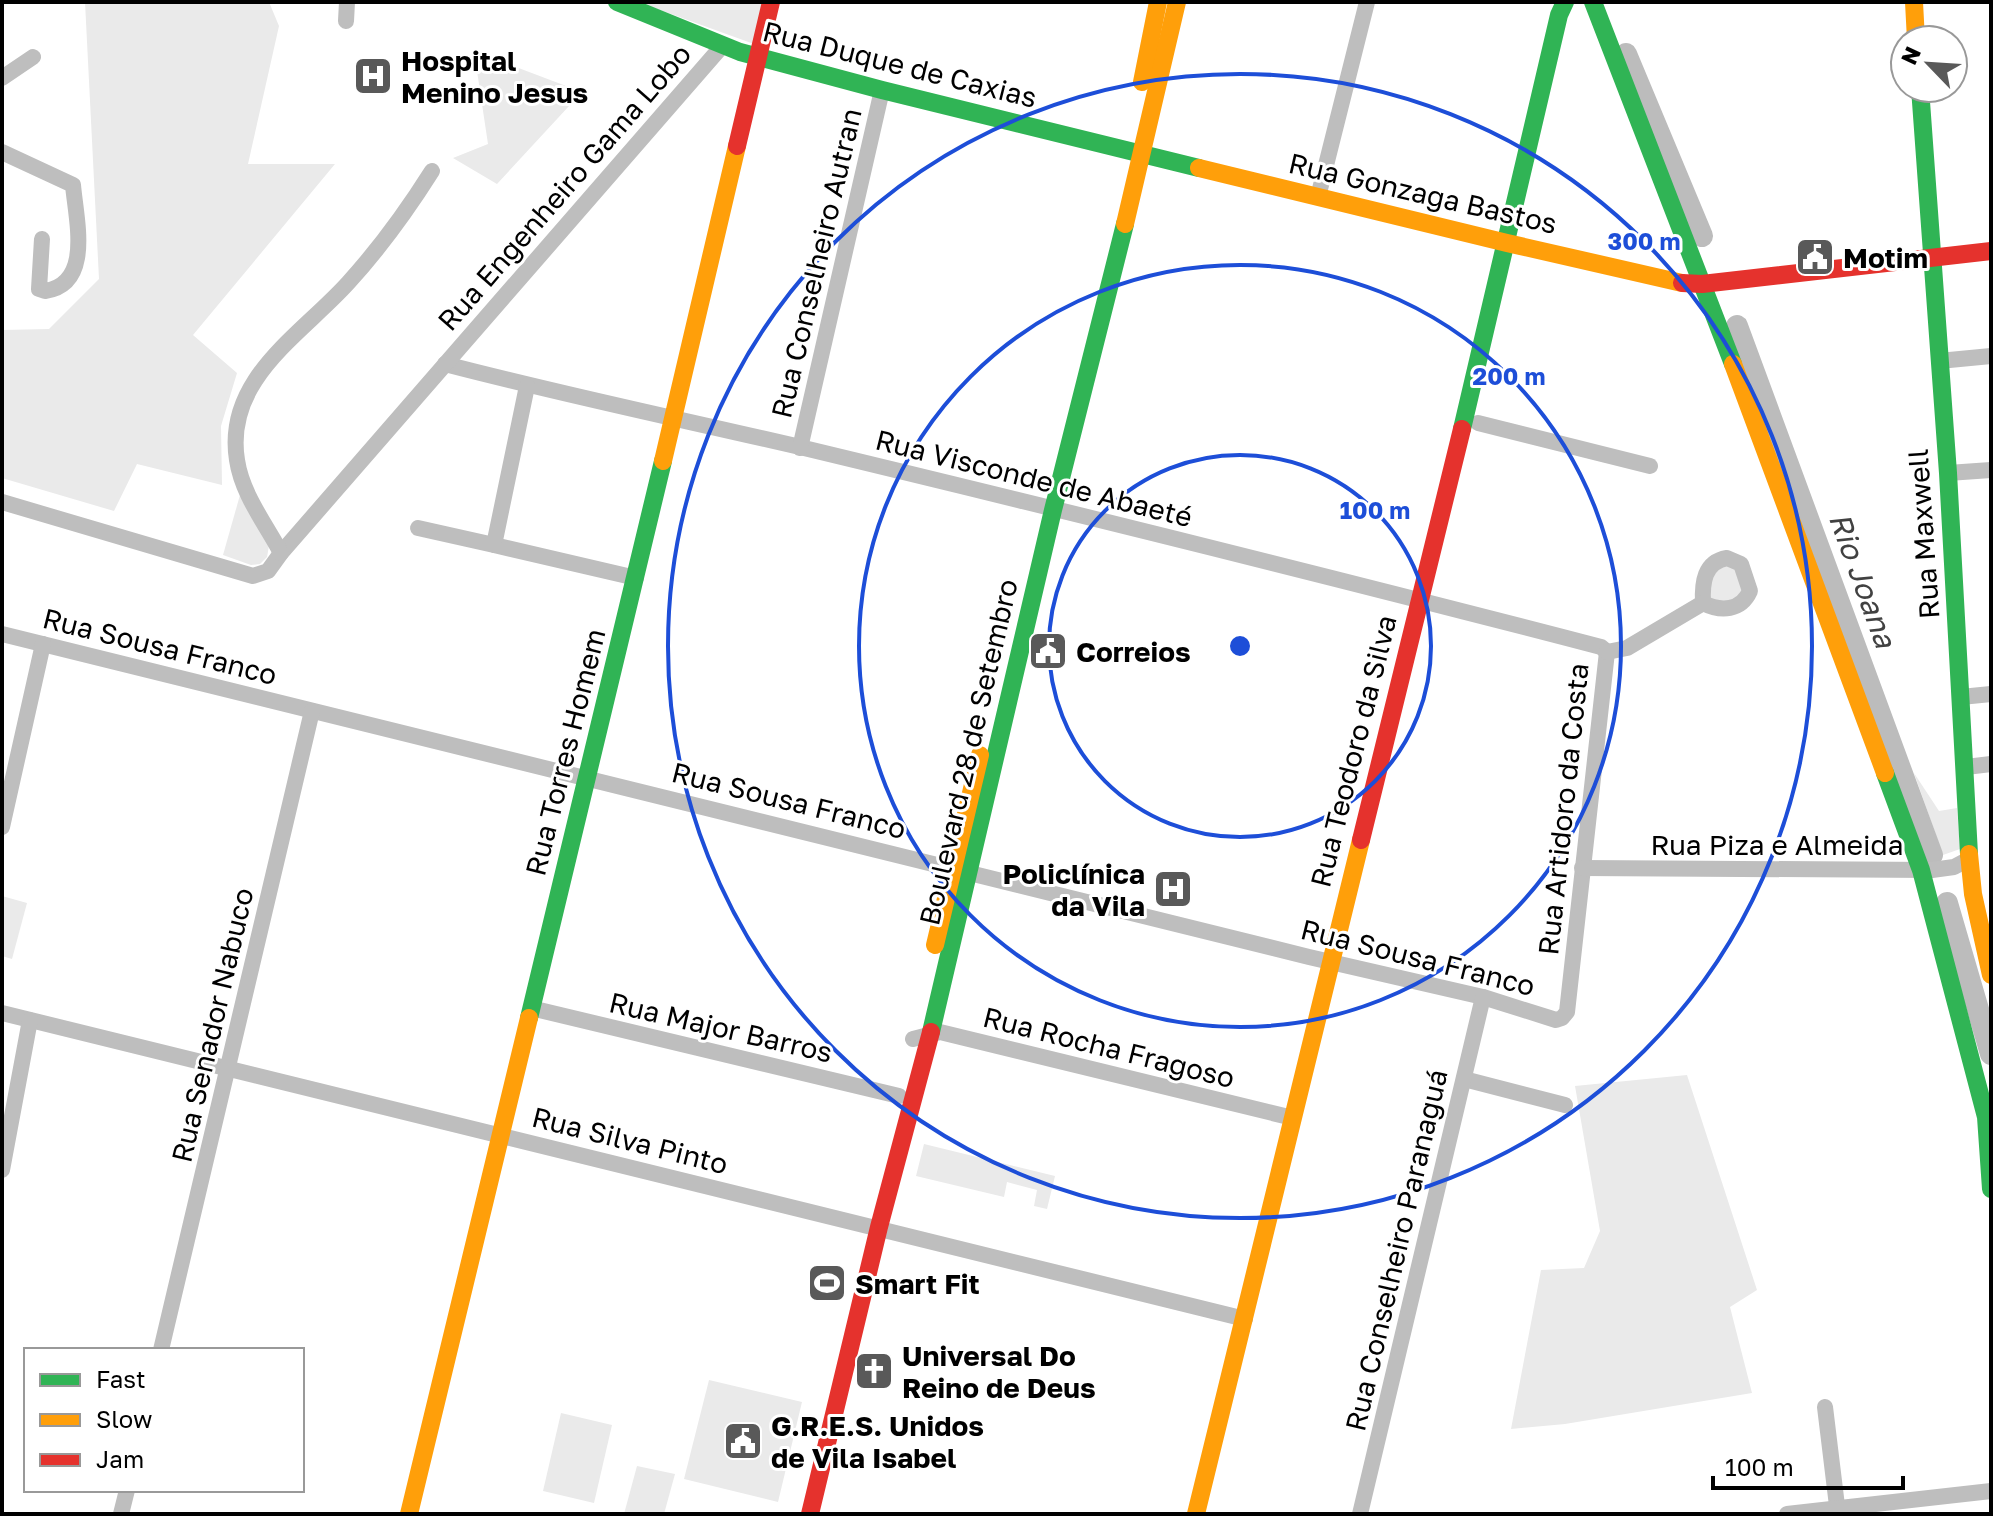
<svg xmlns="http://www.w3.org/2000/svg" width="1993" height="1516" viewBox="0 0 1993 1516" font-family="'Golos Text',sans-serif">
<rect width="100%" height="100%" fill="#fff"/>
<g fill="#eaeaea">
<polygon points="85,2 269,2 279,26 248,164 335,164 193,335 237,373 221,426 222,485 137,464 114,511 2,478 2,330 49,329 99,279"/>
<polygon points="638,2 764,2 754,44"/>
<polygon points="474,51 582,92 497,184 453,158 488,144"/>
<polygon points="240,495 269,546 267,557 260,564 251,565 223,555"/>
<polygon points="1716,564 1734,564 1747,587 1732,604 1706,600"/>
<polygon points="1914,773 1939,811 1957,808 1960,849 1943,855"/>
<polygon points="2,896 27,903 12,959 2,956"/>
<polygon points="1687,1075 1757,1290 1730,1307 1752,1393 1565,1424 1511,1429 1541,1270 1584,1268 1600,1231 1575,1086"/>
<polygon points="924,1144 1055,1176 1047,1209 1034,1206 1037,1190 1007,1182 1004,1197 916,1176"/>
<polygon points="709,1380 802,1402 778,1502 684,1479"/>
<polygon points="561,1413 612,1425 594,1503 543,1491"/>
<polygon points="637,1466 675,1474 664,1514 624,1514"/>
</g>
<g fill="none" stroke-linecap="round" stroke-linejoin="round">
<g stroke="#bcbcbc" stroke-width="22">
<polyline points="1626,54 1702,236"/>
<polyline points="1737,326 1932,855"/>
<polyline points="1947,903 1991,1054"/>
</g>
<g stroke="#bebebe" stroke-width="16">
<polyline points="346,21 347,2"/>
<polyline points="2,78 33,57"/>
<path d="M2 152 73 185C76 220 93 284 45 291L39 289 42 239"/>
<polyline points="1318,197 1367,2"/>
<polyline points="1939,361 1991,356"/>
<path d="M445 364C564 395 684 420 804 448 1070 512 1336 578 1601 647L1607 652"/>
<polyline points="527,386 494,545 636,578"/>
<polyline points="1478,423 1650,466"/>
<polyline points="800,448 882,90"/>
<polyline points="1948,473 1991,470"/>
<polyline points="2,502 253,576 268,571 281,553 723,45"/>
<polyline points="418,528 494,545"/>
<path d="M281 553C265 523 242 494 237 460 224 379 301 335 348 283 379 249 408 209 432 171"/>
<path d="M1727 558 1741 564 1750 591C1741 611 1721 612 1703 603 1702 583 1704 562 1727 558Z"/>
<polyline points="2,634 1309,957 1483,997 1556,1020 1562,1018 1567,1012 1607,652"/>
<polyline points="1607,652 1627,648 1703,603"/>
<polyline points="1961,697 1991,694"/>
<polyline points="1966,767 1991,764"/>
<polyline points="2,827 43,644"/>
<polyline points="1582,868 1932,870 1954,867 1969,859"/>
<polyline points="531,1008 899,1096"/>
<polyline points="2,1013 1245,1319"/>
<polyline points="913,1039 940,1032 1293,1118"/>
<polyline points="1464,1079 1565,1105"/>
<polyline points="2,1170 30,1020"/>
<polyline points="161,1350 312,711"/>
<polyline points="1825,1407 1838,1514"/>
<polyline points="121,1514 127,1490"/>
<polyline points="1360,1514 1483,997"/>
<polyline points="1787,1514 1991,1491"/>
</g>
<g stroke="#30b455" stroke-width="18">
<polyline points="617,2 740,52 882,90 1199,168"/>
<polyline points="1593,2 1733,364"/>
<polyline points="1920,88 1948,473 1969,854"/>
<polyline points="1462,429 1559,15 1565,2"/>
<polyline points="1885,773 1921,870 1986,1117 1991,1189"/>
<polyline points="529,1018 663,461"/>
<polyline points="931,1032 1053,510 1125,224"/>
</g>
<g stroke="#ff9f0a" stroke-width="18">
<polyline points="1914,2 1916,40"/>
<polyline points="1142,82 1158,2"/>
<polyline points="1199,168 1507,243 1682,283"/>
<polyline points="1125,224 1177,2"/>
<polyline points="1733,364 1885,773"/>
<polyline points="663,461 737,146"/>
<polyline points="1969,854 1973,894 1991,975"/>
<polyline points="935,945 980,755"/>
<polyline points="409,1514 529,1018"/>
<polyline points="1196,1514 1361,840"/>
</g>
<g stroke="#e5322d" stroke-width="18">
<polyline points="737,146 771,2"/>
<polyline points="1682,283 1702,284 1991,251"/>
<polyline points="1361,840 1462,429"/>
<polyline points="810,1514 879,1227 931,1032"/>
</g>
</g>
<g fill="none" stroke="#1d4ed8" stroke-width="4">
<circle cx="1240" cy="646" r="191"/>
<circle cx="1240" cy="646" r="381"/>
<circle cx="1240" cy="646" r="572"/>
</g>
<defs>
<symbol id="hospital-square" viewBox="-11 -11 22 22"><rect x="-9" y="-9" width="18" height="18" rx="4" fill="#595959" stroke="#fff"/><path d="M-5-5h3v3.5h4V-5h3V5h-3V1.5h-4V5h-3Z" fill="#fff"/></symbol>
<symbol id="civic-square" viewBox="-11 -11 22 22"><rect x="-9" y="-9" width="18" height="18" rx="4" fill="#595959" stroke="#fff"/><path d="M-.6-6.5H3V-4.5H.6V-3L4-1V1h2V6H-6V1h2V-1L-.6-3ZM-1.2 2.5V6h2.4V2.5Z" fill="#fff"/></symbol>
<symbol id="stadium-square" viewBox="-11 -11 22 22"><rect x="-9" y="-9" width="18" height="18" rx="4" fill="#595959" stroke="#fff"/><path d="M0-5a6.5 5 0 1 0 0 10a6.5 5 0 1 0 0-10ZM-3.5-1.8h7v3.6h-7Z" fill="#fff"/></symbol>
<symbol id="church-square" viewBox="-11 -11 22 22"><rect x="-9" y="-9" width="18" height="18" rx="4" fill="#595959" stroke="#fff"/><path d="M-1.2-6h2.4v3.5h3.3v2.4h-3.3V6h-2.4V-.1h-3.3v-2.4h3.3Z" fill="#fff"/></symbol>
</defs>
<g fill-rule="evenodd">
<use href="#hospital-square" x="351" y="54" width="44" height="44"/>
<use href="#civic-square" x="1793" y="235" width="44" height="44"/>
<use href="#civic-square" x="1026" y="629" width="44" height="44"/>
<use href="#hospital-square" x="1151" y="867" width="44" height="44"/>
<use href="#stadium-square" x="805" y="1261" width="44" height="44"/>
<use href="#church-square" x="852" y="1349" width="44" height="44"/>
<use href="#civic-square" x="721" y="1419" width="44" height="44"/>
</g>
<g text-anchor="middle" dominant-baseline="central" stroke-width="6" stroke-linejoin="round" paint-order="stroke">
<g font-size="28" font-weight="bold" fill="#000" stroke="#fff" text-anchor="start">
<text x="401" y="60">Hospital<tspan x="401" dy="32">Menino Jesus</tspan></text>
<text x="1843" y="257">Motim</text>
<text x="1076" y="651">Correios</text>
<text x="1145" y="873" text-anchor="end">Policlínica<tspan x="1145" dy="32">da Vila</tspan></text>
<text x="855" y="1283">Smart Fit</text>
<text x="902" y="1355">Universal Do<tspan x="902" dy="32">Reino de Deus</tspan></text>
<text x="771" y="1425">G.R.E.S. Unidos<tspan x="771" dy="32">de Vila Isabel</tspan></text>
</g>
<g font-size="28" fill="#000" stroke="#fff">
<text transform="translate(900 64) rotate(14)">Rua Duque de Caxias</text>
<text transform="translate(564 187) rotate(-49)">Rua Engenheiro Gama Lobo</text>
<text transform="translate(1423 193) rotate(13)">Rua Gonzaga Bastos</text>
<text transform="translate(816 263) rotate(-77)">Rua Conselheiro Autran</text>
<text transform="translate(1034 478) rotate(14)">Rua Visconde de Abaeté</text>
<text transform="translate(1923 534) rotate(-94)">Rua Maxwell</text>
<text transform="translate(160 646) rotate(14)">Rua Sousa Franco</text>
<text transform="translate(1353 751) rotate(-76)">Rua Teodoro da Silva</text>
<text transform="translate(565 752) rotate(-76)">Rua Torres Homem</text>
<text transform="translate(968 752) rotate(-77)">Boulevard 28 de Setembro</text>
<text transform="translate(789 800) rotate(14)">Rua Sousa Franco</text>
<text transform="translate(1563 809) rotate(-84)">Rua Artidoro da Costa</text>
<text x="1777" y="844">Rua Piza e Almeida</text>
<text transform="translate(1418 957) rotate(14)">Rua Sousa Franco</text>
<text transform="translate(212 1025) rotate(-77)">Rua Senador Nabuco</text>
<text transform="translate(721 1027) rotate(13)">Rua Major Barros</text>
<text transform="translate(1109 1047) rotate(14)">Rua Rocha Fragoso</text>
<text transform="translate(630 1140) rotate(14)">Rua Silva Pinto</text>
<text transform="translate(1396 1250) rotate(-77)">Rua Conselheiro Paranaguá</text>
</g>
<g font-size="30" font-style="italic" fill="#414141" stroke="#fff">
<text transform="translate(1863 580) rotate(70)">Rio Joana</text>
</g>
</g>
<circle cx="1240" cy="646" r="12" fill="#1d4ed8" stroke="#fff" stroke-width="4"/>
<g font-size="24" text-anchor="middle" font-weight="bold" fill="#1d4ed8" stroke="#fff" stroke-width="6" stroke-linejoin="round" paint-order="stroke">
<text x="1644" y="250">300 m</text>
<text x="1509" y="385">200 m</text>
<text x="1375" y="519">100 m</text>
</g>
<rect width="1993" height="1516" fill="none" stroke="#000000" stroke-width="8"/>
<rect x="24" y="1348" width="280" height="144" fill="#ffffff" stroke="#999999" stroke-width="2"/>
<rect x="40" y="1374" width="40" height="12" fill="#30b455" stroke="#999999" stroke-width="2"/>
<text x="96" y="1388" font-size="24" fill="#000000">Fast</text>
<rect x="40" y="1414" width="40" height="12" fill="#ff9f0a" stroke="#999999" stroke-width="2"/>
<text x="96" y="1428" font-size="24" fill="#000000">Slow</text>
<rect x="40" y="1454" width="40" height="12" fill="#e5322d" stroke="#999999" stroke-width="2"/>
<text x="96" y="1468" font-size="24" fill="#000000">Jam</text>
<g transform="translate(1929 64) rotate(295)"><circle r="38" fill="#ffffff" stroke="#999999" stroke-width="2"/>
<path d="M0-6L14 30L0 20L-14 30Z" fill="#595959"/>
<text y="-12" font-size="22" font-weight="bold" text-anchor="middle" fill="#000000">N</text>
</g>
<path d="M1713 1476v12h190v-12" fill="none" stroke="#000000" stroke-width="4"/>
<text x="1725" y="1476" font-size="24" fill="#000000" stroke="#ffffff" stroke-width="6" paint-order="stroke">100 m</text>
</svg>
